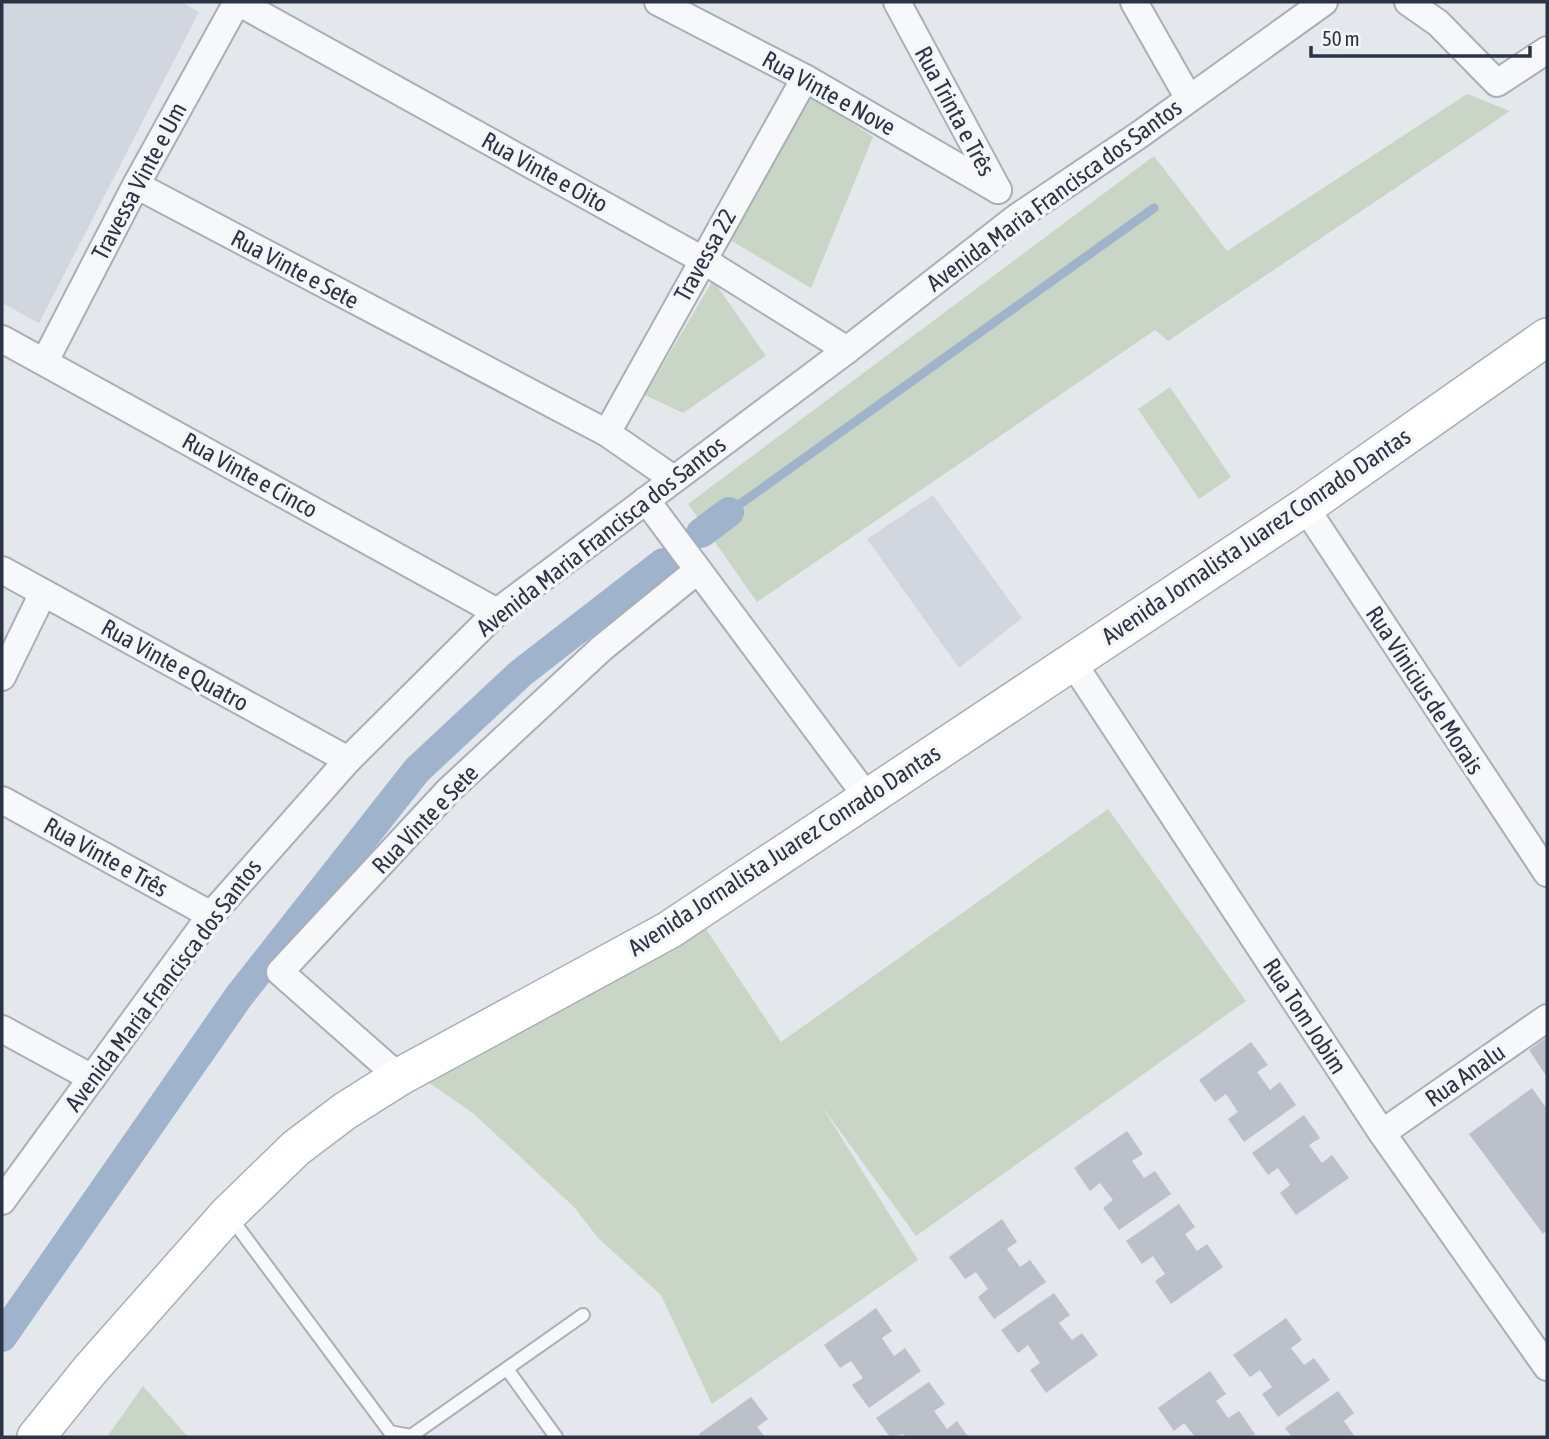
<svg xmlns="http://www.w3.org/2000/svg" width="1549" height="1439" viewBox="0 0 1549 1439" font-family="'Asap Condensed',sans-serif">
<rect width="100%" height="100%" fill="#e4e7ec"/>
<g fill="#d2d6de">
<polygon points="2,2 181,2 199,12 39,323 2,303"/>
<polygon points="933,495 1022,618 959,668 867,539"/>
</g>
<g fill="#c9d6c5">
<polygon points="1467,94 1510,111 1168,341 1155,330 757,602 688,504 1154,156 1227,251"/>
<polygon points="811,96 873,137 811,288 730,240"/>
<polygon points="713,280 766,356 683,413 645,395"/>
<polygon points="1170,387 1231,477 1199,499 1138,409"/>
<polygon points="1108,809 1246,1001 916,1236 821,1105 918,1260 712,1404 661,1295 598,1238 574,1207 474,1114 428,1082 706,929 781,1042"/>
<polygon points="143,1386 188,1437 107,1437"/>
</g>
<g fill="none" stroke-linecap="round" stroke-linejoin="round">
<polyline stroke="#9fb4cc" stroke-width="9" points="729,512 1154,208"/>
<g stroke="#9fb4cc" stroke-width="30">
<polyline points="701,533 729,512"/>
<polyline points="2,1337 239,996 417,770 521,673 663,563"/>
</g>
</g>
<g fill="#bbc0ca">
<polygon points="1547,1037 1547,1077 1529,1050"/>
<polygon points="1251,1042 1268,1065 1257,1072 1270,1090 1280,1082 1296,1105 1244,1142 1228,1119 1238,1112 1226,1094 1215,1102 1199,1080"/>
<polygon points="1532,1088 1547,1109 1547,1230 1543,1234 1469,1134"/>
<polygon points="1304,1115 1320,1138 1309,1145 1322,1163 1332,1155 1349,1178 1296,1215 1280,1193 1290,1185 1278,1168 1268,1175 1252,1153"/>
<polygon points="1127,1131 1143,1154 1132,1161 1144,1178 1155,1171 1171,1194 1119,1230 1103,1208 1113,1200 1100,1183 1090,1191 1074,1168"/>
<polygon points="1179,1204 1195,1227 1185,1234 1197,1251 1207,1244 1223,1267 1171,1304 1155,1281 1165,1274 1153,1256 1142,1264 1126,1241"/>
<polygon points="1002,1219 1017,1242 1007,1249 1020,1267 1030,1260 1046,1282 994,1319 978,1297 988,1289 976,1272 965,1279 949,1257"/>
<polygon points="1054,1293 1070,1315 1059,1323 1072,1340 1082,1333 1098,1355 1046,1393 1030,1370 1040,1363 1028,1345 1018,1353 1001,1330"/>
<polygon points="876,1308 892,1331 882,1338 894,1356 905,1348 921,1371 869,1408 852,1385 863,1378 851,1361 840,1368 824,1345"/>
<polygon points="1286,1318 1302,1340 1291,1348 1304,1365 1314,1358 1330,1380 1278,1417 1262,1394 1272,1387 1260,1370 1250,1377 1233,1355"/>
<polygon points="1210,1371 1226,1394 1216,1401 1228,1418 1239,1411 1255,1434 1250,1437 1195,1437 1184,1423 1174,1431 1158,1408"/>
<polygon points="929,1382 945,1404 934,1411 947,1429 957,1421 968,1437 906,1437 903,1434 890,1437 876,1418"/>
<polygon points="1338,1391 1354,1413 1344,1421 1355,1437 1292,1437 1285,1428"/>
<polygon points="751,1397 768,1419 757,1427 765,1437 701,1437 699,1434"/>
</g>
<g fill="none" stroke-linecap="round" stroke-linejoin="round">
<defs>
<g id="service">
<polyline points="231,1218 390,1432 411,1436 583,1315"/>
<polyline points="507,1369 556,1437"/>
</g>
<g id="minor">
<polyline points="238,2 703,260 847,350"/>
<polyline points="658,2 805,78 998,190"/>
<polyline points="897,2 998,190"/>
<polyline points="1134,2 1188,97"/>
<polyline points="1408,2 1438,23 1497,83 1547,50"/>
<polyline points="136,185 607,433 672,478"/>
<polyline points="2,339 497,612"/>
<polyline points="45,361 136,185 237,2"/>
<polyline points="607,433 805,78"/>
<polyline points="646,500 867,797"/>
<polyline points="1305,507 1547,873"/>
<polyline points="2,570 348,760"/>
<polyline points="1071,660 1382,1133 1547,1367"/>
<polyline points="2,677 43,593"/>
<polyline points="2,800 211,915"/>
<polyline points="2,1029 92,1078"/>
<polyline points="399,1077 280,972 448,791 602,648 698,570"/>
<polyline points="1382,1133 1547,1018"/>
<polyline points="2,1201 211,915 348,760 497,612 847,350 1016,218 1139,135 1324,2"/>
</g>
<polyline id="secondary" points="36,1437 90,1370 228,1214 296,1148 345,1111 399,1077 669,930 1305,507 1547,337"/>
</defs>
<use href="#service" stroke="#a9aeb7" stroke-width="16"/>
<use href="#minor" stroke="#a9aeb7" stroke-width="30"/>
<use href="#secondary" stroke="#a9aeb7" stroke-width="40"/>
<use href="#service" stroke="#f7f8fa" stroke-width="12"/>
<use href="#minor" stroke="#f7f8fa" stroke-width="26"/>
<use href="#secondary" stroke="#fff" stroke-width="37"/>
</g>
<g text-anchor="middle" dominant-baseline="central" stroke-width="7" stroke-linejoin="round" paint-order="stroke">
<g font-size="24" fill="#2b3445" stroke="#f4f6f9">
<text transform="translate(829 93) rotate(29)">Rua Vinte e Nove</text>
<text transform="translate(955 111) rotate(62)">Rua Trinta e Três</text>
<text transform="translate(545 172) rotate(29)">Rua Vinte e Oito</text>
<text transform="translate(139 181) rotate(-62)">Travessa Vinte e Um</text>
<text transform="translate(1054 195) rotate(-36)">Avenida Maria Francisca dos Santos</text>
<text transform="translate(705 255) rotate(-61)">Travessa 22</text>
<text transform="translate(295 269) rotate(28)">Rua Vinte e Sete</text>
<text transform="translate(250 475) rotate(29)">Rua Vinte e Cinco</text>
<text transform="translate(601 536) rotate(-38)">Avenida Maria Francisca dos Santos</text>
<text transform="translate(1256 536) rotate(-34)">Avenida Jornalista Juarez Conrado Dantas</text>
<text transform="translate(175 665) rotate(29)">Rua Vinte e Quatro</text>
<text transform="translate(1425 690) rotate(57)">Rua Vinicius de Morais</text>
<text transform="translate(425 819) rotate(-46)">Rua Vinte e Sete</text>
<text transform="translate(784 850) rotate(-33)">Avenida Jornalista Juarez Conrado Dantas</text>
<text transform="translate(106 857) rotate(29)">Rua Vinte e Três</text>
<text transform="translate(163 985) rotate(-53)">Avenida Maria Francisca dos Santos</text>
<text transform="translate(1305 1016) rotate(57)">Rua Tom Jobim</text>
<text transform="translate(1465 1075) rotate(-35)">Rua Analu</text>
</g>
</g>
<rect width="1549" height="1439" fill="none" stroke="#2b3445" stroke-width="7"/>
<path d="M1311 46v10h219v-10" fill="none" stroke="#2b3445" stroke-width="3.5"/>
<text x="1322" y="46" font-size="21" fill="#2b3445" stroke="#f4f6f9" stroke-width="5" paint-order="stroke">50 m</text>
</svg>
